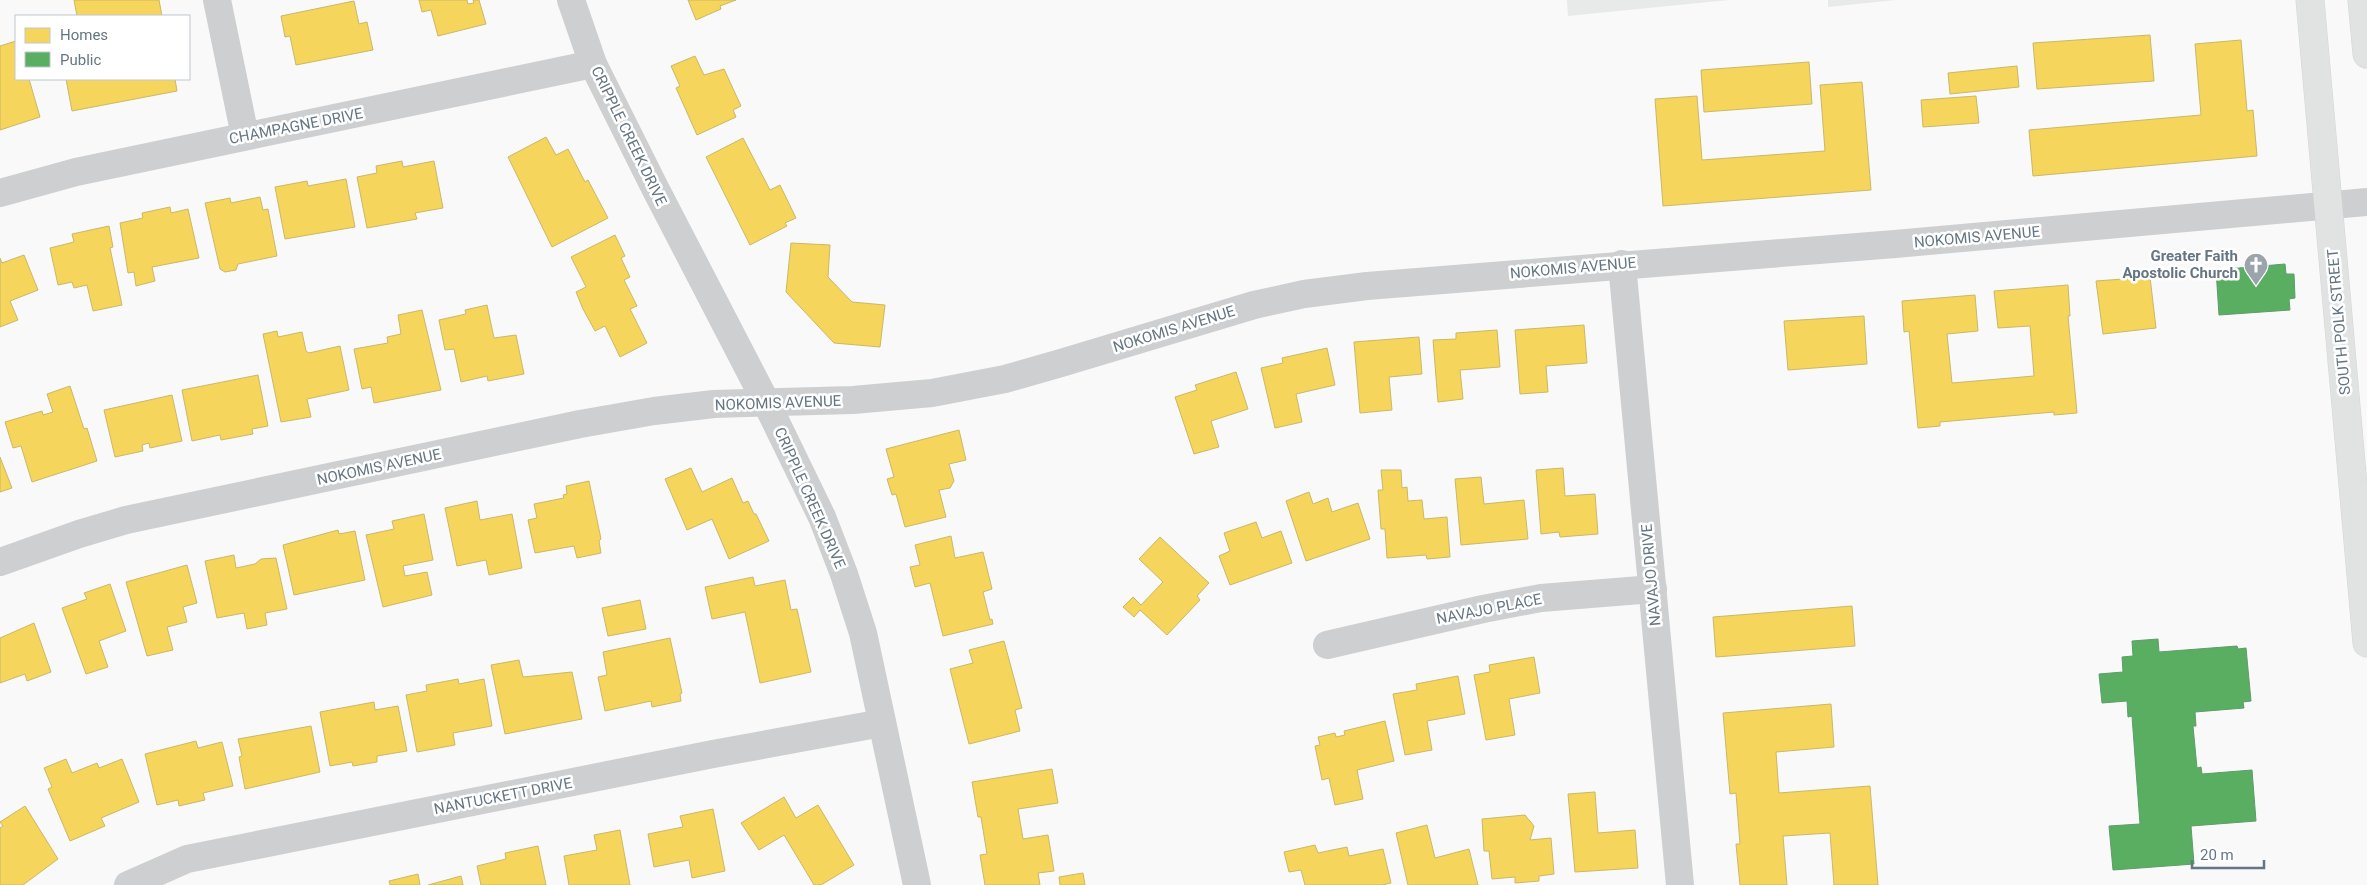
<svg xmlns="http://www.w3.org/2000/svg" width="2367" height="885" viewBox="0 0 2367 885" font-family="Roboto,sans-serif">
<rect width="100%" height="100%" fill="#f9f9f9"/>
<g fill="#e8e9e9">
<polygon points="1567,0 1729,0 1568,16"/>
<polygon points="1828,0 1896,0 1828,7"/>
</g>
<g fill="#f6d55c" stroke="#cab868">
<polygon points="74,0 159,0 162,16 77,16"/>
<polygon points="419,0 467,0 468,4 474,3 473,0 479,0 486,24 438,36 431,10 422,12"/>
<polygon points="688,0 736,0 720,6 721,9 696,20"/>
<polygon points="354,1 359,24 367,22 373,50 296,65 290,36 285,37 281,16"/>
<polygon points="2150,35 2154,81 2037,89 2033,43"/>
<polygon points="2241,40 2247,111 2253,110 2257,156 2033,176 2029,130 2201,115 2195,44"/>
<polygon points="16,41 16,79 29,79 40,117 0,130 0,46"/>
<polygon points="695,56 704,75 724,69 741,106 733,110 736,117 697,135 676,88 680,86 671,66"/>
<polygon points="1809,62 1812,104 1704,112 1701,70"/>
<polygon points="2017,66 2019,87 1950,94 1948,73"/>
<polygon points="66,79 175,79 177,91 72,111"/>
<polygon points="1862,82 1871,190 1663,206 1655,99 1697,96 1702,160 1825,151 1820,85"/>
<polygon points="1976,96 1979,123 1923,127 1921,100"/>
<polygon points="546,137 556,155 568,149 585,182 588,180 608,218 552,247 508,157"/>
<polygon points="743,138 770,190 780,185 796,218 785,223 787,226 750,245 706,157"/>
<polygon points="402,161 403,167 434,161 443,208 415,213 417,219 367,228 357,177 377,173 376,166"/>
<polygon points="346,179 355,227 285,239 275,187 307,181 308,186"/>
<polygon points="260,197 263,210 268,209 277,256 238,264 236,270 225,272 220,269 205,203 230,198 231,203"/>
<polygon points="170,207 171,213 188,209 199,258 152,267 155,281 136,286 134,272 128,273 120,223 143,218 142,213"/>
<polygon points="109,226 113,247 110,248 122,305 93,311 87,285 74,288 72,282 58,285 50,248 74,242 72,234"/>
<polygon points="615,235 625,256 621,258 630,277 624,280 637,306 630,309 647,343 620,357 605,326 595,331 583,309 576,292 586,287 571,257"/>
<polygon points="791,243 830,245 828,277 852,302 885,305 880,347 834,343 786,292"/>
<polygon points="24,255 38,290 10,301 18,320 0,327 0,258 2,263"/>
<polygon points="2150,277 2156,328 2103,334 2096,281"/>
<polygon points="2068,285 2070,316 2068,316 2077,413 2054,415 2054,412 1940,422 1940,426 1918,428 1909,331 1904,332 1902,301 1975,295 1978,331 1947,334 1952,383 2034,376 2030,326 1998,328 1994,291"/>
<polygon points="487,305 494,338 516,335 524,374 488,381 487,376 461,382 454,349 445,350 439,320 466,314 465,310"/>
<polygon points="422,310 441,390 374,403 371,387 362,389 354,349 388,343 387,337 401,334 398,315"/>
<polygon points="1864,316 1867,364 1788,370 1784,321"/>
<polygon points="1584,325 1587,363 1546,366 1548,392 1520,394 1515,330"/>
<polygon points="1497,330 1500,367 1460,370 1463,399 1438,402 1433,340 1456,339 1456,333"/>
<polygon points="277,331 278,337 302,332 306,351 309,353 340,346 349,390 307,399 311,417 281,422 263,334"/>
<polygon points="1419,337 1422,374 1389,377 1392,410 1360,413 1354,342"/>
<polygon points="1327,348 1335,385 1296,394 1302,422 1275,428 1261,368 1283,363 1282,358"/>
<polygon points="1236,372 1248,409 1211,421 1219,447 1194,454 1175,397 1197,390 1195,385"/>
<polygon points="258,375 268,426 252,429 253,434 221,440 220,435 192,441 182,390"/>
<polygon points="70,386 84,429 87,428 97,461 32,482 21,446 13,448 5,422 42,411 43,415 53,412 47,394"/>
<polygon points="172,395 182,441 150,448 149,443 142,445 143,451 115,457 104,410"/>
<polygon points="959,430 966,460 949,464 954,481 950,488 939,490 946,517 905,527 896,494 892,495 887,479 894,477 886,449"/>
<polygon points="0,457 12,488 0,492"/>
<polygon points="691,468 702,492 732,478 743,503 748,501 754,514 756,514 769,541 729,559 712,519 687,530 665,479"/>
<polygon points="1563,468 1565,496 1595,494 1598,534 1560,537 1559,532 1541,534 1536,470"/>
<polygon points="1381,470 1401,470 1402,488 1407,487 1408,501 1422,500 1424,519 1447,517 1450,557 1427,559 1426,555 1387,558 1385,529 1381,529 1378,490 1383,490"/>
<polygon points="1481,477 1484,504 1524,500 1528,539 1461,545 1455,479"/>
<polygon points="589,481 601,539 599,541 601,553 577,558 574,546 535,553 528,520 537,518 534,504 564,498 563,495 567,494 566,486"/>
<polygon points="1309,492 1313,504 1328,498 1332,512 1358,503 1370,539 1306,561 1286,501"/>
<polygon points="477,501 480,520 512,514 522,568 489,575 486,560 457,566 445,508"/>
<polygon points="424,514 433,560 403,566 405,576 427,572 432,595 383,607 366,535 394,529 392,521"/>
<polygon points="1256,522 1262,538 1281,531 1292,563 1230,585 1219,556 1230,551 1224,533"/>
<polygon points="338,530 339,534 355,531 365,580 294,595 283,545"/>
<polygon points="951,536 955,558 983,552 992,589 983,592 990,620 992,619 993,624 943,636 930,583 915,587 910,567 920,565 915,545"/>
<polygon points="1160,537 1209,583 1197,596 1200,600 1167,635 1140,610 1134,617 1123,607 1133,597 1141,605 1163,582 1139,559"/>
<polygon points="234,555 236,568 255,564 261,559 276,558 287,609 265,613 267,625 247,629 244,613 217,618 205,561"/>
<polygon points="187,565 197,603 183,607 187,622 167,627 173,650 147,656 126,582"/>
<polygon points="753,577 755,586 785,580 791,610 797,609 811,672 760,683 745,612 712,619 705,587"/>
<polygon points="110,584 126,631 99,641 108,667 86,674 62,608 87,599 84,593"/>
<polygon points="640,600 646,629 608,636 602,608"/>
<polygon points="1852,606 1855,646 1716,657 1713,617"/>
<polygon points="34,623 51,672 27,681 25,674 0,683 0,638"/>
<polygon points="670,638 682,693 680,694 681,701 652,707 651,701 605,711 598,677 607,675 603,652"/>
<polygon points="1004,641 1022,708 1015,710 1020,731 969,744 950,669 973,663 969,650"/>
<polygon points="1534,657 1540,693 1509,699 1515,735 1486,740 1474,675 1490,672 1489,665"/>
<polygon points="519,660 523,677 572,672 582,719 505,734 491,665"/>
<polygon points="1458,676 1465,714 1427,721 1432,750 1405,755 1393,694 1417,690 1416,684"/>
<polygon points="458,679 459,684 484,679 492,726 453,733 455,745 417,752 406,695 427,691 426,685"/>
<polygon points="374,702 375,710 398,706 407,751 377,756 377,762 353,766 352,762 330,766 320,712"/>
<polygon points="1831,704 1834,747 1776,752 1779,793 1870,786 1878,885 1834,885 1830,833 1783,836 1787,885 1740,885 1736,844 1740,844 1736,793 1730,794 1723,713"/>
<polygon points="1385,721 1394,761 1357,770 1363,799 1335,805 1329,778 1322,780 1315,746 1320,745 1318,737 1335,733 1336,737 1345,735 1344,731"/>
<polygon points="311,726 320,772 245,789 239,757 242,756 238,739"/>
<polygon points="196,741 198,748 222,742 233,786 203,793 205,800 179,806 178,800 157,805 145,754"/>
<polygon points="66,759 72,773 97,763 99,768 122,759 139,802 101,818 105,826 70,841 48,789 52,787 44,768"/>
<polygon points="1052,769 1058,803 1018,809 1023,839 1048,835 1054,871 1038,873 1040,885 985,885 980,855 987,854 981,817 978,817 972,782"/>
<polygon points="1595,792 1598,833 1635,830 1638,868 1575,872 1568,794"/>
<polygon points="784,797 796,818 818,805 854,865 821,885 814,885 784,835 759,850 741,823"/>
<polygon points="25,806 58,859 23,885 0,885 0,828 3,826 0,822"/>
<polygon points="713,809 725,871 692,878 689,860 654,867 648,834 683,827 680,816"/>
<polygon points="1525,815 1534,826 1530,840 1551,838 1554,874 1539,876 1539,881 1515,883 1515,877 1492,879 1489,851 1484,851 1482,819"/>
<polygon points="1427,825 1435,858 1469,849 1478,885 1408,885 1396,833"/>
<polygon points="620,830 630,885 569,885 564,856 597,850 594,835"/>
<polygon points="1315,845 1318,853 1347,847 1349,856 1383,849 1391,883 1382,885 1305,885 1301,870 1289,872 1284,852"/>
<polygon points="538,846 546,885 481,885 477,866 506,859 505,853"/>
<polygon points="1083,873 1085,885 1060,885 1059,877"/>
<polygon points="418,874 420,885 390,885 389,881"/>
<polygon points="461,876 463,885 428,885"/>
</g>
<g fill="#5aae61" stroke="#5d9d6b">
<polygon points="2285,264 2286,274 2294,274 2295,298 2289,299 2290,310 2219,315 2216,270"/>
<polygon points="2158,639 2159,652 2237,646 2238,649 2246,648 2251,701 2243,702 2244,708 2195,712 2196,726 2193,726 2197,768 2201,767 2202,774 2252,770 2256,821 2191,826 2194,864 2113,870 2109,826 2140,824 2132,716 2128,717 2127,701 2102,703 2099,674 2123,672 2122,657 2133,656 2132,641"/>
</g>
<g fill="none" stroke-linecap="round" stroke-linejoin="round">
<defs>
<g id="secondary">
<polyline points="2310,0 2367,643"/>
<polyline points="2362,0 2367,54"/>
</g>
</defs>
<use href="#secondary" stroke="#d5d6d7" stroke-width="29"/>
<g stroke="#cecfd0" stroke-width="28">
<polyline points="217,0 245,136"/>
<polyline points="571,0 593,64 655,188 767,404 822,517 844,574 863,633 917,885"/>
<polyline points="0,193 76,172 593,64"/>
<polyline points="1622,264 1680,885"/>
<polyline points="0,562 79,534 126,520 580,424 654,411 714,404 853,400 932,393 1005,379 1061,363 1254,305 1304,294 1367,286 1895,244 2367,202"/>
<polyline points="1327,645 1483,609 1541,598 1653,589"/>
<polyline points="128,885 187,859 713,754 882,723"/>
</g>
<use href="#secondary" stroke="#e1e2e2" stroke-width="28"/>
</g>
<defs>
<symbol id="church-pin" viewBox="-11 -11 22 30"><path d="M0 17L-7.5 6A9.5 9.5 0 1 1 7.5 6Z" fill="#99a4ac" stroke="#fff"/><path d="M-1.2-6h2.4v3.5h3.3v2.4h-3.3V6h-2.4V-.1h-3.3v-2.4h3.3Z" fill="#fff"/></symbol>
</defs>
<g fill-rule="evenodd">
<use href="#church-pin" x="2242" y="251" width="28" height="38"/>
</g>
<g text-anchor="middle" dominant-baseline="central" stroke-width="5" stroke-linejoin="round" paint-order="stroke">
<g font-size="15" fill="#657683" stroke="#fff">
<text transform="translate(296 126) rotate(-11)">CHAMPAGNE DRIVE</text>
<text transform="translate(629 136) rotate(64)">CRIPPLE CREEK DRIVE</text>
<text transform="translate(1977 237) rotate(-5)">NOKOMIS AVENUE</text>
<text transform="translate(1573 268) rotate(-5)">NOKOMIS AVENUE</text>
<text transform="translate(2339 322) rotate(-95)">SOUTH POLK STREET</text>
<text transform="translate(1174 329) rotate(-17)">NOKOMIS AVENUE</text>
<text transform="translate(778 403) rotate(-2)">NOKOMIS AVENUE</text>
<text transform="translate(379 467) rotate(-12)">NOKOMIS AVENUE</text>
<text transform="translate(810 498) rotate(66)">CRIPPLE CREEK DRIVE</text>
<text transform="translate(1651 575) rotate(-95)">NAVAJO DRIVE</text>
<text transform="translate(1489 609) rotate(-11)">NAVAJO PLACE</text>
<text transform="translate(503 796) rotate(-11)">NANTUCKETT DRIVE</text>
</g>
<g font-size="15" font-weight="bold" fill="#657683" stroke="#fff" text-anchor="end">
<text x="2238" y="256">Greater Faith<tspan x="2238" dy="17">Apostolic Church</tspan></text>
</g>
</g>
<rect x="15" y="15" width="175" height="65" fill="#ffffff" stroke="#c1c8cd"/>
<rect x="25" y="28" width="25" height="15" fill="#f6d55c" stroke="#c1c8cd"/>
<text x="60" y="40" font-size="15" fill="#657683">Homes</text>
<rect x="25" y="52" width="25" height="15" fill="#5aae61" stroke="#c1c8cd"/>
<text x="60" y="65" font-size="15" fill="#657683">Public</text>
<path d="M2192 860v8h72v-8" fill="none" stroke="#657683" stroke-width="2.5"/>
<text x="2200" y="860" font-size="15" fill="#657683" stroke="#ffffff" stroke-width="4" paint-order="stroke">20 m</text>
</svg>
